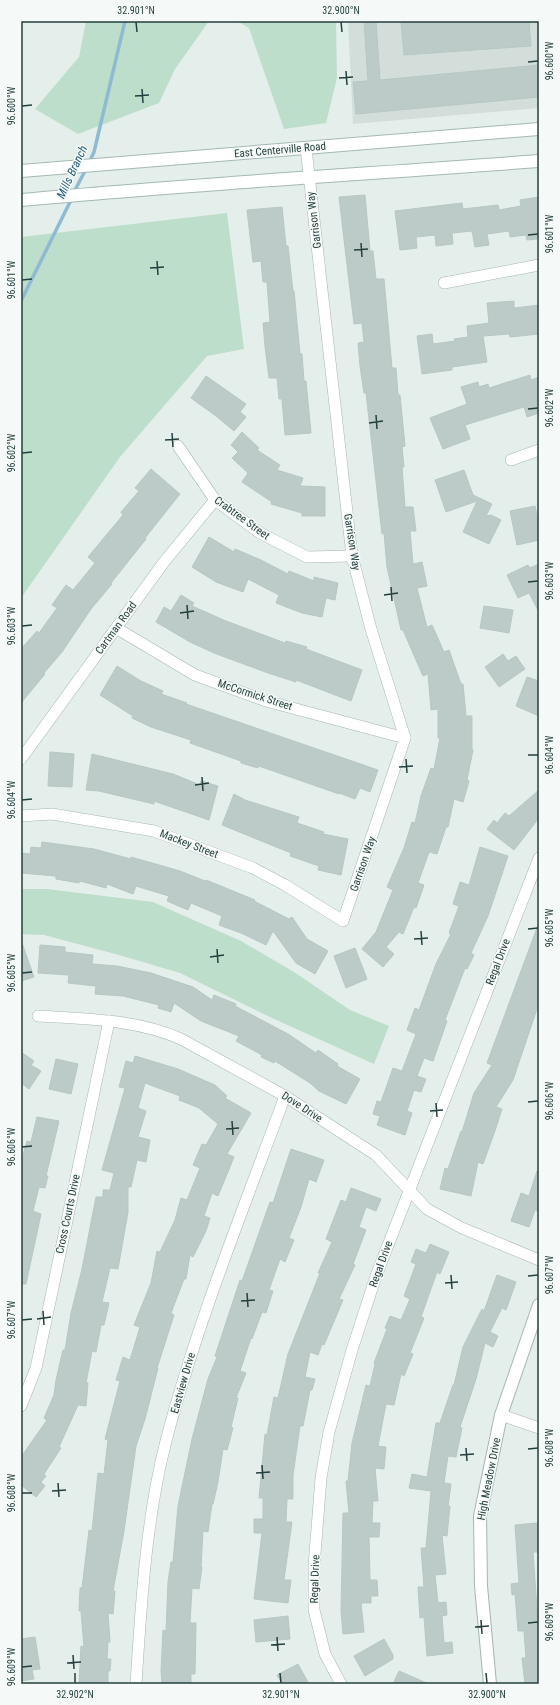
<svg xmlns="http://www.w3.org/2000/svg" width="560" height="1705" viewBox="0 0 560 1705" font-family="'Roboto Condensed',sans-serif">
<rect width="100%" height="100%" fill="#e4eeeb"/>
<polygon fill="#d3deda" points="348,21 539,21 539,108 353,124"/>
<g fill="#bedecc">
<polygon points="86,21 209,21 175,69 159,103 78,134 35,109 79,57"/>
<polygon points="237,21 336,21 337,78 326,123 284,129 249,28"/>
<polygon points="227,213 244,349 207,356 120,457 21,598 21,237"/>
<polygon points="21,889 47,889 153,902 241,941 294,972 350,1010 389,1026 374,1064 272,1018 180,973 119,955 44,935 21,934"/>
</g>
<g fill="none" stroke-linecap="round" stroke-linejoin="round">
<g stroke="#8dbbd2" stroke-width="3.5">
<polyline points="89,163 94,152 125,21"/>
<polyline points="74,192 86,169"/>
<polyline points="21,301 72,198"/>
</g>
</g>
<g fill="#bdcbc8" stroke="#b7c7c3">
<polygon points="364,21 376,21 380,80 539,65 539,97 356,114 353,82 368,81"/>
<polygon points="401,21 529,21 531,46 404,55"/>
<polygon points="365,195 370,251 373,251 376,279 384,279 392,368 396,368 398,395 400,395 405,446 402,447 404,467 402,467 405,507 413,507 416,531 410,531 413,564 422,562 427,586 417,588 427,627 432,625 444,652 449,650 461,684 463,684 466,716 472,716 472,749 473,750 467,780 469,781 463,802 454,799 448,827 446,827 437,854 429,852 418,883 424,885 416,908 414,907 403,934 399,932 386,947 394,954 383,967 362,949 376,932 393,890 387,887 404,848 412,822 415,823 421,796 431,768 434,769 440,738 438,738 438,709 431,710 428,674 423,676 403,630 401,630 387,567 384,533 382,534 366,393 364,393 360,366 358,343 364,342 362,323 354,324 339,197"/>
<polygon points="539,197 539,236 537,236 537,239 527,240 526,235 510,237 509,231 487,234 489,245 475,247 472,231 452,233 453,244 436,246 435,235 416,237 417,248 400,250 395,211 462,203 463,209 498,205 499,210 521,206 520,200"/>
<polygon points="282,207 286,246 288,246 293,291 294,291 300,354 302,354 304,381 306,381 311,433 285,435 282,399 279,399 277,378 269,378 265,346 263,323 270,322 267,282 263,282 261,261 253,262 247,210"/>
<polygon points="514,301 514,308 539,305 539,334 510,337 509,334 483,336 487,362 452,367 452,370 422,374 417,336 432,334 433,344 455,341 454,339 468,337 467,326 489,323 487,303"/>
<polygon points="530,375 531,380 539,377 539,413 527,417 524,407 465,425 470,439 443,449 430,418 467,404 461,387 478,382 479,387 488,384 489,388"/>
<polygon points="206,376 246,404 240,412 246,417 234,431 216,416 191,398"/>
<polygon points="242,432 259,448 257,450 280,465 277,470 303,478 300,486 325,487 325,516 302,516 302,513 271,504 272,502 242,482 248,473 232,458 238,452 231,445"/>
<polygon points="151,469 180,494 145,538 146,539 111,583 112,584 91,609 62,652 44,673 45,674 21,703 21,649 37,631 39,633 57,608 52,605 66,585 73,590 95,563 88,557 123,515 121,512 139,491 135,488"/>
<polygon points="464,470 473,495 492,504 486,516 491,515 501,520 489,544 463,532 477,501 446,512 435,480"/>
<polygon points="535,506 539,525 539,540 517,545 510,511"/>
<polygon points="209,537 234,552 235,549 261,560 288,574 289,571 314,581 314,577 338,583 335,600 326,598 322,617 302,613 276,603 279,595 248,579 243,592 216,582 192,567"/>
<polygon points="539,564 539,612 529,593 518,598 507,575 528,565 530,568"/>
<polygon points="181,595 194,603 192,606 226,621 285,643 286,641 307,647 306,649 362,670 351,701 296,680 296,682 268,673 214,653 190,642 156,622 164,607 171,611"/>
<polygon points="484,606 513,610 509,633 480,628"/>
<polygon points="503,654 508,661 516,656 525,669 499,687 485,667"/>
<polygon points="117,666 141,681 163,691 161,694 187,703 186,704 378,770 370,792 360,788 355,799 339,793 339,794 259,766 258,768 241,763 241,761 190,743 191,740 151,727 132,718 133,716 100,695"/>
<polygon points="527,677 539,681 539,716 516,706"/>
<polygon points="50,752 74,754 72,787 48,786"/>
<polygon points="92,754 173,774 200,785 201,781 218,786 209,820 154,801 154,804 99,791 86,790"/>
<polygon points="539,790 539,818 514,850 487,829 494,820 497,823 505,813 509,816"/>
<polygon points="234,794 245,800 299,817 297,823 324,832 323,834 348,839 341,875 318,870 319,866 290,856 291,853 222,825"/>
<polygon points="42,842 94,849 131,859 131,857 180,871 205,881 206,880 255,900 254,901 289,919 292,917 307,939 328,951 315,974 296,963 273,931 266,945 241,933 219,925 222,916 191,903 188,910 167,901 169,896 136,886 133,894 107,884 106,888 80,881 79,883 56,879 56,876 21,873 21,853 30,854 31,847 41,848"/>
<polygon points="480,847 508,856 488,916 471,953 474,955 467,969 465,968 445,1020 447,1021 433,1061 424,1058 417,1076 426,1079 421,1092 414,1090 407,1111 412,1113 405,1135 377,1125 380,1116 373,1114 377,1101 381,1102 393,1068 402,1071 416,1034 407,1030 415,1008 419,1010 436,964 451,934 449,933 459,906 453,904 460,882 469,885"/>
<polygon points="538,925 539,1010 537,1009 513,1080 496,1107 502,1109 495,1131 483,1164 478,1162 471,1196 440,1189 445,1168 448,1169 461,1131 462,1132 474,1093 492,1065 487,1063"/>
<polygon points="22,943 34,977 21,981 21,944"/>
<polygon points="40,945 65,947 65,952 93,955 92,964 117,966 151,973 193,987 212,1000 214,995 236,1004 235,1006 288,1034 316,1053 318,1050 338,1064 337,1066 360,1079 346,1104 319,1091 310,1083 275,1061 274,1063 261,1057 262,1055 236,1041 239,1036 201,1021 174,1003 171,1012 158,1008 159,1005 123,996 95,994 96,986 68,983 69,975 38,973"/>
<polygon points="355,948 367,979 346,988 334,956"/>
<polygon points="21,1052 34,1061 31,1065 41,1071 29,1089 21,1083"/>
<polygon points="135,1056 178,1069 215,1085 227,1096 225,1098 251,1113 227,1154 234,1157 218,1196 212,1193 204,1216 210,1218 206,1231 193,1257 190,1255 186,1279 184,1279 171,1313 174,1315 157,1368 158,1368 145,1419 136,1446 124,1531 113,1591 115,1591 113,1614 108,1613 110,1642 108,1642 107,1659 111,1659 110,1671 108,1671 108,1684 79,1684 81,1646 84,1647 81,1611 79,1611 80,1588 82,1588 89,1530 92,1531 98,1473 104,1474 108,1440 105,1439 120,1381 116,1380 123,1357 130,1360 140,1327 134,1325 151,1283 157,1251 160,1252 175,1220 181,1198 187,1200 200,1168 193,1165 202,1144 206,1145 218,1124 199,1108 179,1100 180,1096 145,1083 138,1108 146,1111 138,1137 150,1140 146,1162 137,1160 131,1187 128,1187 128,1212 118,1269 110,1268 102,1302 109,1303 104,1325 101,1325 96,1352 92,1351 86,1383 88,1383 86,1406 78,1405 59,1447 61,1448 44,1474 46,1476 41,1482 45,1486 36,1497 21,1485 21,1457 47,1420 44,1418 54,1395 56,1380 63,1350 65,1350 71,1313 82,1269 96,1197 103,1197 103,1190 110,1190 114,1173 102,1170 125,1088 119,1087 126,1061 133,1063"/>
<polygon points="56,1059 78,1064 71,1094 49,1089"/>
<polygon points="37,1117 59,1121 46,1176 48,1176 45,1188 39,1187 33,1211 41,1214 26,1284 21,1284 21,1162 27,1141 31,1142"/>
<polygon points="291,1149 324,1160 316,1182 309,1179 301,1207 289,1238 294,1240 285,1262 280,1259 269,1290 273,1291 266,1313 262,1312 252,1339 251,1338 240,1371 246,1373 236,1398 238,1398 231,1427 233,1428 227,1450 223,1449 218,1482 213,1504 212,1504 208,1532 203,1531 201,1567 202,1567 199,1589 192,1588 190,1623 196,1623 195,1674 191,1674 191,1684 162,1684 161,1671 163,1630 166,1631 168,1582 171,1562 173,1562 178,1506 192,1439 208,1379 217,1357 215,1356 240,1280 242,1281 270,1202 273,1203"/>
<polygon points="537,1171 539,1172 539,1212 535,1210 529,1227 511,1221 521,1193 529,1196"/>
<polygon points="351,1188 381,1199 376,1211 366,1207 359,1227 366,1230 353,1264 355,1265 339,1299 343,1300 324,1345 322,1344 318,1355 310,1352 305,1377 315,1379 312,1390 310,1390 303,1426 300,1426 293,1475 293,1499 287,1499 286,1522 292,1522 284,1580 291,1580 288,1603 254,1599 262,1533 254,1533 254,1519 263,1519 263,1498 259,1498 265,1434 267,1435 274,1397 278,1398 288,1354 320,1273 318,1273 332,1242 326,1239 341,1200 346,1202"/>
<polygon points="430,1244 449,1252 440,1274 437,1272 421,1317 424,1318 410,1353 413,1354 404,1376 401,1374 394,1405 386,1404 378,1446 386,1447 384,1469 375,1468 378,1501 373,1501 372,1523 380,1523 379,1537 369,1537 370,1580 377,1580 378,1596 371,1596 371,1603 361,1603 364,1632 343,1634 341,1611 343,1513 349,1513 346,1481 348,1481 352,1443 366,1385 370,1386 375,1364 374,1363 387,1329 385,1328 390,1316 401,1320 410,1299 404,1296 416,1264 411,1262 416,1249 426,1253"/>
<polygon points="497,1275 516,1282 506,1310 502,1308 490,1332 498,1336 493,1347 485,1343 476,1379 460,1427 462,1428 456,1457 448,1456 444,1483 451,1484 448,1506 450,1506 447,1536 442,1535 446,1574 435,1575 438,1603 446,1602 447,1615 442,1616 444,1643 452,1642 453,1653 427,1656 424,1617 420,1618 418,1587 424,1587 421,1548 426,1548 431,1491 409,1488 412,1474 427,1477 436,1423 440,1423 453,1385 454,1385 463,1347 482,1309 484,1311"/>
<polygon points="537,1523 539,1552 533,1552 539,1638 539,1684 525,1684 522,1658 526,1658 524,1631 518,1631 515,1594 512,1595 511,1584 519,1583 515,1525"/>
<polygon points="288,1616 290,1639 256,1642 254,1620"/>
<polygon points="35,1637 40,1669 32,1670 34,1679 21,1681 21,1639"/>
<polygon points="384,1639 393,1655 393,1659 365,1676 354,1656"/>
<polygon points="298,1664 309,1684 282,1684 277,1675"/>
<polygon points="399,1671 429,1684 393,1684"/>
</g>
<g fill="none" stroke-linecap="round" stroke-linejoin="round">
<defs>
<g id="minor">
<polyline points="444,283 539,265"/>
<polyline points="178,446 215,500 260,533 307,557 352,556"/>
<polyline points="511,460 539,450"/>
<polyline points="116,628 195,675 266,701 405,738"/>
<polyline points="21,759 164,562 215,500"/>
<polyline points="21,816 52,814 154,831 253,868 285,885 343,921 405,738 371,629 352,556 306,148"/>
<path d="M38 1016C85 1019 137 1019 181 1039L285 1096 376 1155 427 1209 462 1228 539 1260"/>
<polyline points="21,1406 36,1368 109,1021"/>
<polyline points="501,1415 539,1428"/>
<path d="M136 1684C141 1605 146 1518 166 1441 197 1323 243 1210 285 1096"/>
<polyline points="341,1684 325,1654 314,1610 314,1566 321,1478 329,1432 352,1350 376,1276 539,858"/>
</g>
<polyline id="tertiary" points="490,1684 481,1586 480,1516 501,1415 539,1305"/>
<g id="secondary">
<polyline points="21,171 539,129"/>
<path d="M21 200C193 184 366 174 539 161"/>
</g>
</defs>
<use href="#minor" stroke="#a7b6b3" stroke-width="12"/>
<use href="#tertiary" stroke="#a7b6b3" stroke-width="14"/>
<use href="#secondary" stroke="#a3b9b5" stroke-width="14"/>
<use href="#minor" stroke="#fff" stroke-width="11"/>
<use href="#tertiary" stroke="#fff" stroke-width="12"/>
<use href="#secondary" stroke="#fff" stroke-width="12"/>
</g>
<path fill="none" stroke="#243f3d" stroke-width="1.5" d="M136 22 137 32M341 22 342 32M528 62 538 61M346 71 347 85M339 78 353 77M142 89 143 103M135 96 149 95M22 106 32 105M528 235 538 234M361 243 362 257M354 250 368 249M157 261 158 275M150 268 164 267M22 280 32 279M528 409 538 408M376 415 377 429M369 423 383 421M172 433 173 447M165 440 179 439M22 453 32 452M528 582 538 581M391 587 392 601M384 595 398 593M187 605 188 619M180 613 194 611M22 626 32 625M528 755H538M406 759 407 773M399 767 413 766M202 777 203 791M195 785 209 783M22 800 32 799M528 929 538 928M421 931 422 945M414 939 428 938M217 949 218 963M210 957 224 955M22 973 32 972M528 1102 538 1101M436 1103 437 1117M430 1111 443 1110M232 1121 233 1135M226 1129 239 1128M22 1147 32 1146M451 1275 452 1289M528 1276 538 1275M445 1283 458 1282M247 1293 248 1307M241 1301 255 1300M43 1311 44 1325M37 1319 51 1317M22 1320 32 1319M466 1448 467 1461M528 1449 538 1448M460 1455 474 1454M262 1465 263 1479M256 1473 270 1472M58 1483 59 1497M52 1491 66 1490M22 1493H32M481 1620 482 1634M528 1623 538 1622M475 1627 489 1626M277 1637 278 1651M271 1645 285 1644M73 1655 74 1669M67 1663 81 1662M22 1667 32 1666M75 1673V1683M280 1673 281 1683M486 1673 487 1683"/>
<g text-anchor="middle" dominant-baseline="central" stroke-width="3" stroke-linejoin="round" paint-order="stroke">
<g font-size="11" fill="#243f3d" stroke="#f5faf8">
<text transform="translate(280 150) rotate(-5)">East Centerville Road</text>
<text transform="translate(314 220) rotate(-97)">Garrison Way</text>
<text transform="translate(242 518) rotate(36)">Crabtree Street</text>
<text transform="translate(352 542) rotate(81)">Garrison Way</text>
<text transform="translate(116 628) rotate(-54)">Cartman Road</text>
<text transform="translate(255 695) rotate(18)">McCormick Street</text>
<text transform="translate(189 844) rotate(21)">Mackey Street</text>
<text transform="translate(363 864) rotate(-71)">Garrison Way</text>
<text transform="translate(498 962) rotate(-69)">Regal Drive</text>
<text transform="translate(302 1107) rotate(33)">Dove Drive</text>
<text transform="translate(68 1214) rotate(-78)">Cross Courts Drive</text>
<text transform="translate(381 1264) rotate(-70)">Regal Drive</text>
<text transform="translate(183 1383) rotate(-74)">Eastview Drive</text>
<text transform="translate(489 1479) rotate(-79)">High Meadow Drive</text>
<text transform="translate(315 1579) rotate(-88)">Regal Drive</text>
</g>
<g font-size="12" font-style="italic" fill="#1e5b7b" stroke="#f5faf8">
<text transform="translate(72 172) rotate(-65)">Mills Branch</text>
</g>
</g>
<rect width="560" height="1705" fill="none" stroke="#f5faf8" stroke-width="44"/>
<rect x="22" y="22" width="516" height="1661" fill="none" stroke="#243f3d" stroke-width="1.5"/>
<g font-size="10" text-anchor="middle" fill="#243f3d">
<text x="136" y="14">32.901°N</text>
<text x="341" y="14">32.900°N</text>
<text transform="translate(549 61) rotate(-90)" y="4">96.600°W</text>
<text transform="translate(11 106) rotate(-90)" y="4">96.600°W</text>
<text transform="translate(549 234) rotate(-90)" y="4">96.601°W</text>
<text transform="translate(11 280) rotate(-90)" y="4">96.601°W</text>
<text transform="translate(549 408) rotate(-90)" y="4">96.602°W</text>
<text transform="translate(11 453) rotate(-90)" y="4">96.602°W</text>
<text transform="translate(549 581) rotate(-90)" y="4">96.603°W</text>
<text transform="translate(11 626) rotate(-90)" y="4">96.603°W</text>
<text transform="translate(549 755) rotate(-90)" y="4">96.604°W</text>
<text transform="translate(11 800) rotate(-90)" y="4">96.604°W</text>
<text transform="translate(549 928) rotate(-90)" y="4">96.605°W</text>
<text transform="translate(11 973) rotate(-90)" y="4">96.605°W</text>
<text transform="translate(549 1101) rotate(-90)" y="4">96.606°W</text>
<text transform="translate(11 1147) rotate(-90)" y="4">96.606°W</text>
<text transform="translate(549 1275) rotate(-90)" y="4">96.607°W</text>
<text transform="translate(11 1320) rotate(-90)" y="4">96.607°W</text>
<text transform="translate(549 1448) rotate(-90)" y="4">96.608°W</text>
<text transform="translate(11 1493) rotate(-90)" y="4">96.608°W</text>
<text transform="translate(549 1622) rotate(-90)" y="4">96.609°W</text>
<text transform="translate(11 1667) rotate(-90)" y="4">96.609°W</text>
<text x="75" y="1698">32.902°N</text>
<text x="281" y="1698">32.901°N</text>
<text x="487" y="1698">32.900°N</text>
</g>
</svg>
